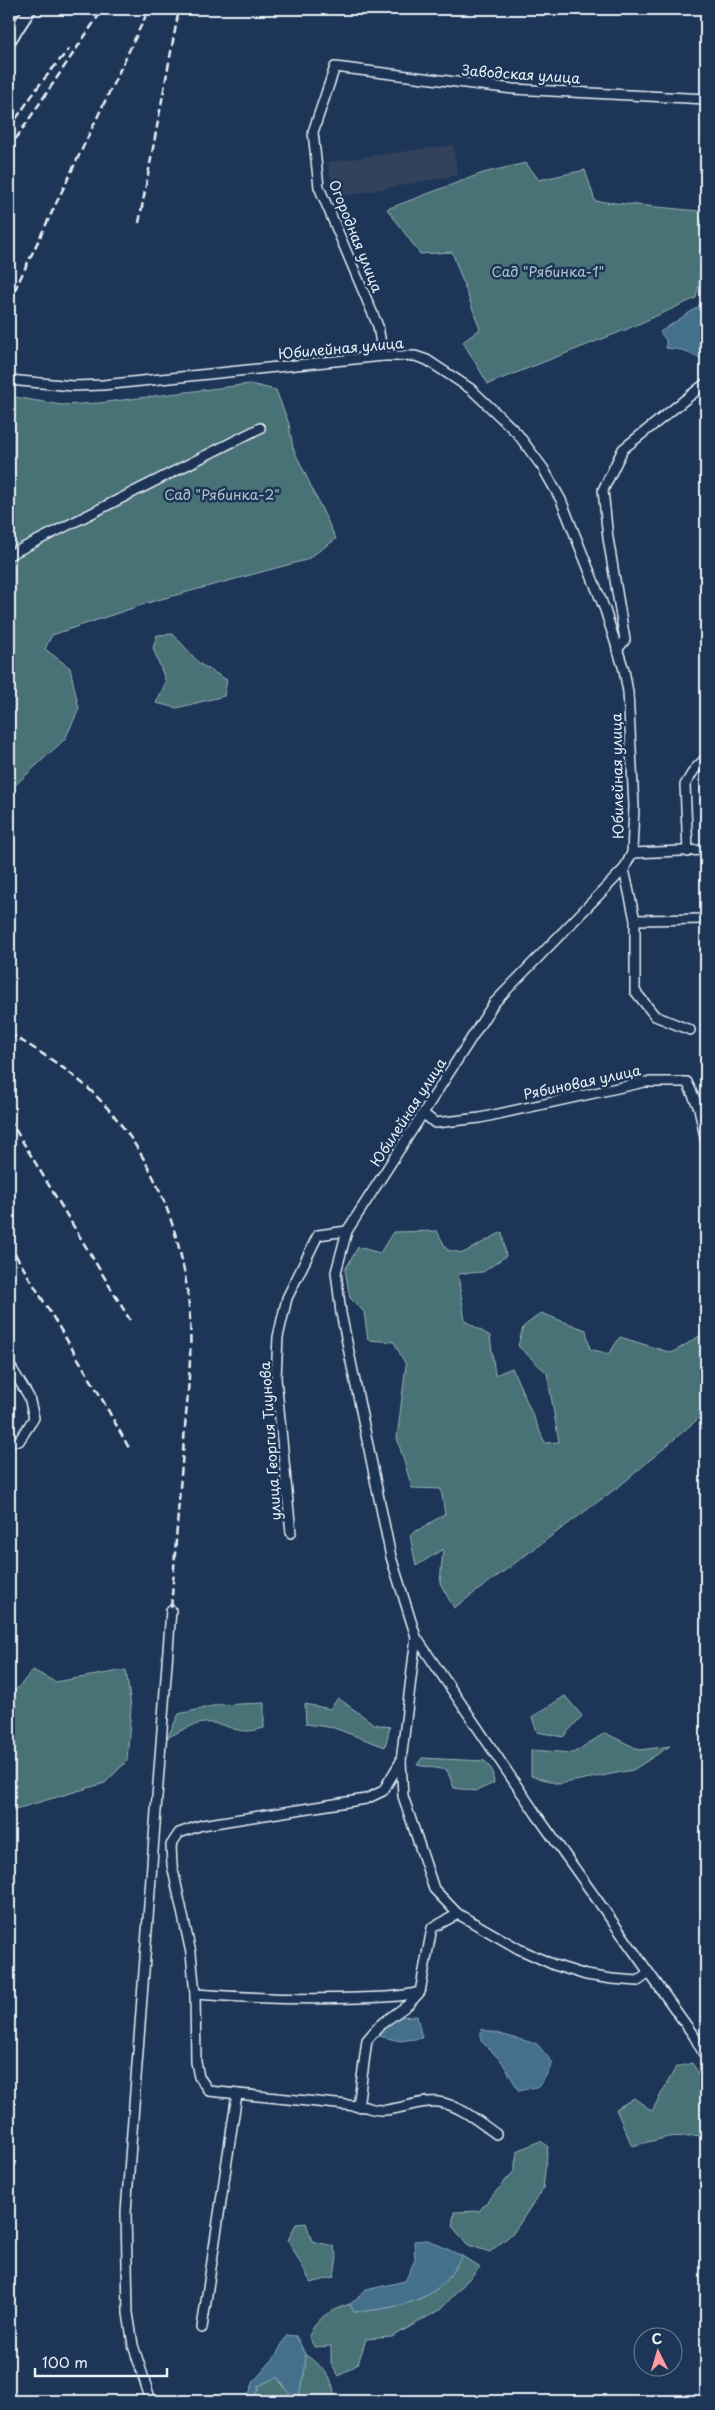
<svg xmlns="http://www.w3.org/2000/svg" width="715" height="2410" viewBox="0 0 715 2410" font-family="'Playpen Sans',sans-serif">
<rect width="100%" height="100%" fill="#1d3557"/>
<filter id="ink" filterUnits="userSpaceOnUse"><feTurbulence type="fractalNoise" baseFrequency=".02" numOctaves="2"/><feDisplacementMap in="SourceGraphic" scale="10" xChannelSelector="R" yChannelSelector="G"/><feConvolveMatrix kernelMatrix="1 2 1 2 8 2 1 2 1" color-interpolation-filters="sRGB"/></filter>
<g filter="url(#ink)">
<polygon fill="#31425d" points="453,145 458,175 333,198 328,162"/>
<g fill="#497276" stroke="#98b2b7">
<polygon points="526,163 539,180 585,170 595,201 699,211 706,247 696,298 625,330 488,384 463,342 480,329 452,252 420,254 387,209 483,173"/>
<polygon points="250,384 276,390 289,424 293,448 336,539 306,560 154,601 52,635 45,649 70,668 79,709 65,739 9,791 9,396 61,405 99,403"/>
<polygon points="173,634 200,664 227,680 224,696 177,708 156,703 166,682 153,648 157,635"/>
<polygon points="437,1231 447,1250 463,1253 502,1232 506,1256 483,1272 458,1274 465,1321 490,1336 495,1375 512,1368 545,1443 559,1442 547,1373 518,1346 523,1327 541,1313 586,1330 590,1349 609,1354 620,1337 672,1353 706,1332 706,1412 622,1484 454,1608 440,1583 443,1549 416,1566 410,1535 445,1514 441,1489 412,1488 397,1438 406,1365 394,1342 368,1340 364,1312 350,1298 345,1270 358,1247 380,1253 393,1232"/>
<polygon points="33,1670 55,1682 126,1670 131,1707 127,1761 105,1783 9,1811 9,1691 17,1689"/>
<polygon points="565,1696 582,1716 563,1737 537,1732 532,1717"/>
<polygon points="338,1698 374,1724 390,1727 385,1747 334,1728 306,1724 305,1704 330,1709"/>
<path d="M264 1703V1728C236 1736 236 1726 211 1723 196 1721 179 1732 167 1738L179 1714 217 1705Z"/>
<polygon points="605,1733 640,1750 670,1746 633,1770 559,1784 531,1776 531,1750 573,1753"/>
<polygon points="422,1758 485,1761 492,1770 494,1783 476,1791 454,1788 447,1770 417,1765"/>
<polygon points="692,2063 706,2084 706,2135 668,2137 632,2146 616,2109 634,2098 652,2111 676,2067"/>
<polygon points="540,2141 548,2146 543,2188 514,2232 490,2252 468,2245 452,2226 454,2212 479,2211 514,2171 517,2151"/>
<polygon points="306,2223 312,2241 333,2246 337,2257 334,2277 311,2283 288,2240 296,2224"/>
<path d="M462 2256 480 2267 441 2309 392 2337 366 2339 358 2364 339 2376 331 2363V2346L314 2347 309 2336C317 2317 331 2310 350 2304L354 2312C385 2309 426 2305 447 2279 453 2272 457 2264 462 2256Z"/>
<path d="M306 2355C321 2366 338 2380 333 2401H297L304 2376Z"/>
<polygon points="277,2377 294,2401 250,2401 258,2390 258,2386"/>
</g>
<g fill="#456f8c" stroke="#86a3b7">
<polygon points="706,294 706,362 682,350 666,348 666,340 660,332 698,307"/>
<polygon points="417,2016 422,2038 400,2041 379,2036 392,2017"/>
<polygon points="481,2029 537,2044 553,2063 540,2086 519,2091 502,2062 481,2041"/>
<path d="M428 2240 462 2256C457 2264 453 2272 447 2279 425 2305 385 2309 354 2312L350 2304 366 2290 405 2281 415 2260 414 2241Z"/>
<polygon points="287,2335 296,2336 306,2355 304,2376 297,2401 277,2377 258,2386 258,2390 250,2401 246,2401 254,2381 275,2357"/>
</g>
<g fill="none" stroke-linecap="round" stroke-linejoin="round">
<defs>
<g id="minor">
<polyline points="383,356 378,326 319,187 313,132 335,67 513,89 706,99"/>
<polyline points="9,380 73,386 103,385 383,356 415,356 427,360 471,389 517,433 543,468 561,500 605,610 624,670 628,692 634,806 632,853 624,869 494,1003 347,1231 336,1272 341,1313 391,1557 416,1637 536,1814 694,2036 706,2058"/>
<polyline points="9,555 260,428"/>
<polyline points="617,650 625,640 608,538 603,490 623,449 706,383"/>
<polyline points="688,852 685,785 694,770 706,758"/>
<polyline points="632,853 706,850"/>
<polyline points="624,869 635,920 635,991 655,1016 690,1030"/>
<polyline points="635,920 706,919"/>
<polyline points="424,1114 435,1123 480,1118 645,1082 687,1082 699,1108 706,1142"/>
<polyline points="9,1364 29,1397 34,1418 19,1441 9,1441"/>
<polyline points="291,1533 276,1378 278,1337 287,1298 318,1235 347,1231"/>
<polyline points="416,1637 401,1761 403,1796 434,1889 458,1914 519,1949 554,1965 586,1975 612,1979 638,1981 649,1973"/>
<path d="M401 1761 383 1791 366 1799 202 1825 179 1833 171 1845 172 1865 191 1953 195 1994 196 2062 199 2077 209 2091 366 2107C391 2117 413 2099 438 2102 460 2105 479 2122 496 2134"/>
<path d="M195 1994C249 1998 303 2000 358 1998 378 1997 399 1998 419 1992"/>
<polyline points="358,2107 367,2040 380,2025 409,2004 420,1992 432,1928 458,1914"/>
<polyline points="202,2328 237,2094"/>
<polyline points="151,2401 133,2345 128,2313 126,2212 171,1610"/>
</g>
<polyline id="major" points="9,41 30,9"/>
</defs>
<use href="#minor" stroke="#e8f1f8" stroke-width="12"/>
<use href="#major" stroke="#e8f1f8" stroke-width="15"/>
<use href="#minor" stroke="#1d3557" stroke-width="9"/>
<use href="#major" stroke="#1d3557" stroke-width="11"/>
<g stroke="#e8f1f8" stroke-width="2.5" stroke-dasharray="8 4" stroke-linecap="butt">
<polyline points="9,129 40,84 69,49"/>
<polyline points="9,149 103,9"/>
<polyline points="139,223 179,9"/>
<polyline points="9,302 149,9"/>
<path d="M9 1033C37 1050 65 1067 89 1089 152 1148 185 1235 190 1319 192 1359 187 1400 184 1440 179 1497 175 1553 171 1610"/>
<polyline points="9,1119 130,1320"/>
<polyline points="9,1244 97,1390 129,1448"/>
</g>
</g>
</g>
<g text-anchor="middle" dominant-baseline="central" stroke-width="5" stroke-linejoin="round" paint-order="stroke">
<g font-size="14" fill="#e8f1f8" stroke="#1d3557">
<text transform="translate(521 74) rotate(4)">Заводская улица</text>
<text transform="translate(356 236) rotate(68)">Огородная улица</text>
<text transform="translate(341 348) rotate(-5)">Юбилейная улица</text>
<text transform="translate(617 776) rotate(-91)">Юбилейная улица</text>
<text transform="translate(582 1082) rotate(-12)">Рябиновая улица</text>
<text transform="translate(408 1112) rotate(-57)">Юбилейная улица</text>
<text transform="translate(270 1441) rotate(-94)">улица Георгия Тиунова</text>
</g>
<g font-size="14" fill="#b0c5ca" stroke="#1d3557">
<text x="548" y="271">Сад "Рябинка-1"</text>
<text x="222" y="494">Сад "Рябинка-2"</text>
</g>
</g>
<rect width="715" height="2410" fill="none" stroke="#1d3557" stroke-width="30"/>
<rect x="15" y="15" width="685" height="2380" fill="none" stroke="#e8f1f8" stroke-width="2" filter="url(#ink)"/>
<g transform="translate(658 2352) rotate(355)"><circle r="24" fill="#1d3557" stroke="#6e8097"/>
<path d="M0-4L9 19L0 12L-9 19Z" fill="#ff9aa2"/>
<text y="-8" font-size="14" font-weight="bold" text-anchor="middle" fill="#e8f1f8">С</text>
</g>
<path d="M35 2368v8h132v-8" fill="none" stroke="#e8f1f8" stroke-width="2.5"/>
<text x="42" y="2368" font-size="15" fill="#e8f1f8" stroke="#1d3557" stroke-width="4" paint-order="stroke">100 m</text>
</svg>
